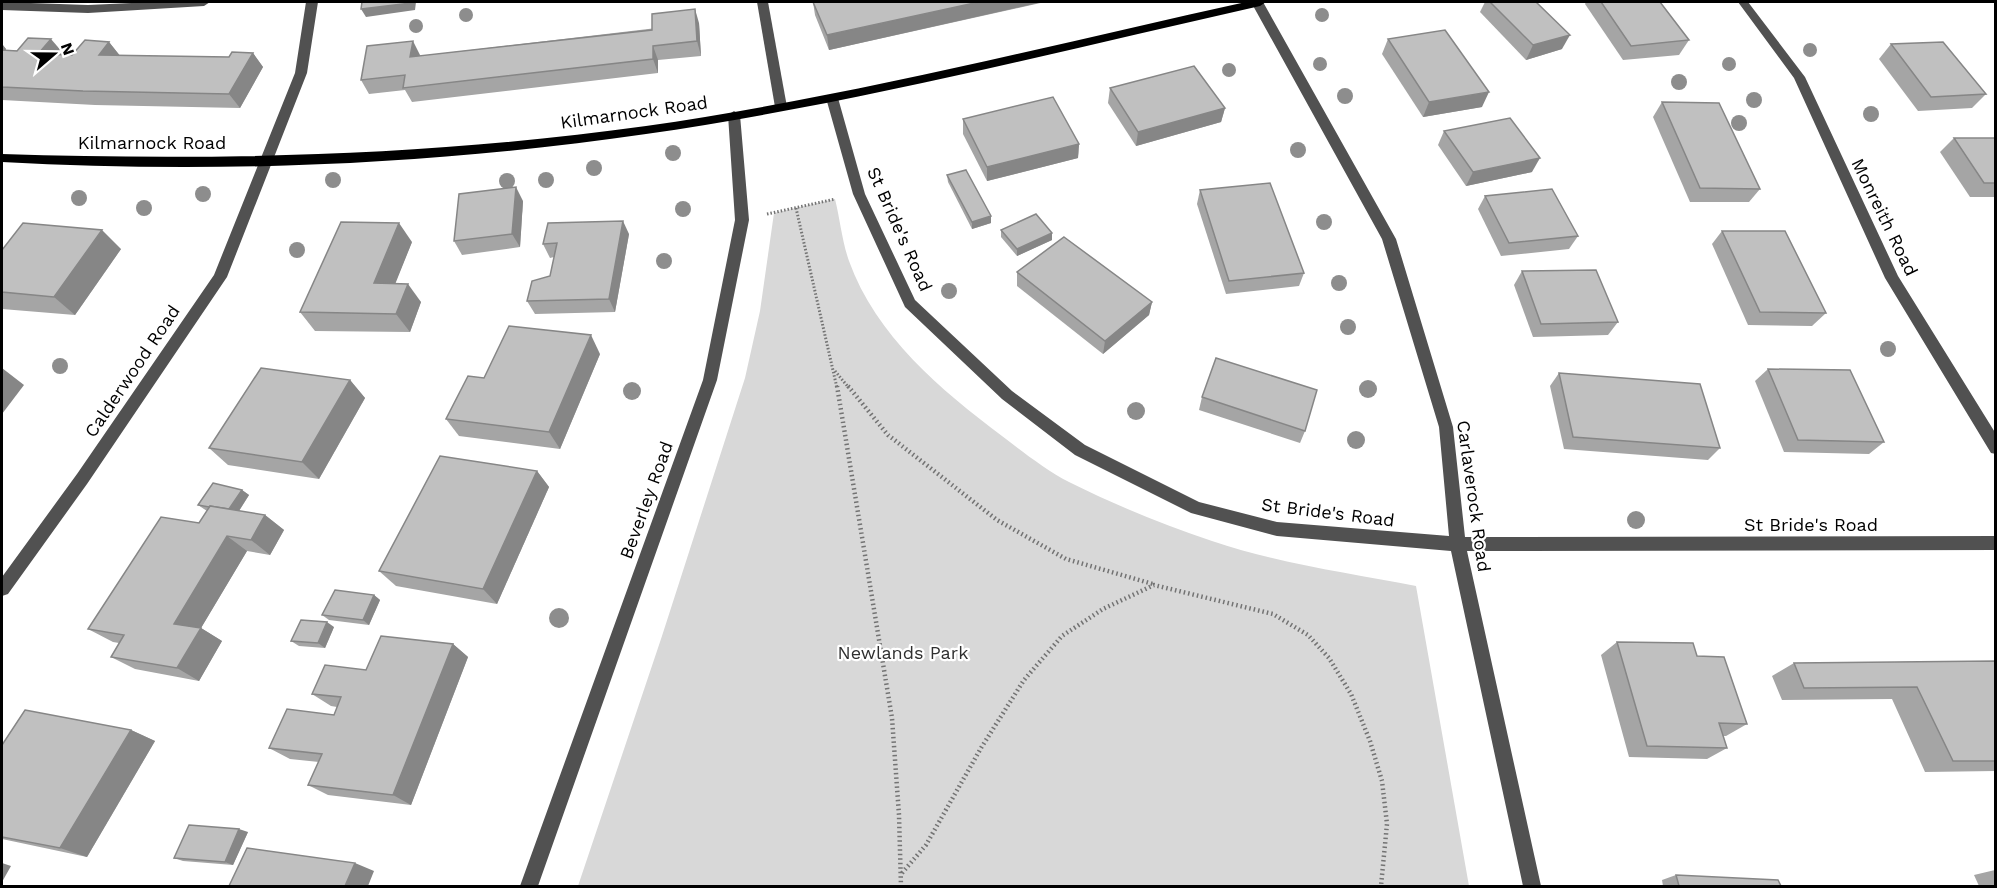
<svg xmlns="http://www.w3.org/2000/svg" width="1997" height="888" viewBox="0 0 1997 888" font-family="'Work Sans',sans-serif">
<rect width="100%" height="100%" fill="#fff"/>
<path fill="#d8d8d8" d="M835 199C840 219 842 241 849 261 876 336 941 390 1002 436 1023 452 1046 470 1069 482 1115 505 1164 525 1212 541 1277 563 1348 573 1416 586L1469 886H578L662 636 745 378 760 311 774 213Z"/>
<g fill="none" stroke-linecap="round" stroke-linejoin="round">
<g stroke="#737373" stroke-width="3" stroke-dasharray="1.5 2" stroke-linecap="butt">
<polyline points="796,208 837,388"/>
<polyline points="767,214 835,199"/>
<polyline points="835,371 849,388"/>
</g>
<g stroke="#737373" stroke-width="4.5" stroke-dasharray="1.5 3" stroke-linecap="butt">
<polyline points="837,386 892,718 899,815 901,886"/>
<polyline points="848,386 888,435 997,520 1066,559 1153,584"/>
<polyline points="902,873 926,845 981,748 1024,680 1062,636 1103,609 1154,585 1273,614 1308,635 1329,658 1351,694 1370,741 1382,781 1387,824 1381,886"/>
</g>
<g fill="#515151" fill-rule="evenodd">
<polygon points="2,2 88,5 153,2 210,2 204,6 88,13 2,10"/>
<polygon points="306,2 318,2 307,73 227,277 87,484 8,594 2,596 2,577 77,474 214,275 295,73"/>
<polygon points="757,2 768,2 787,107 781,111 775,107"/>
<polygon points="1251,2 1263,2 1396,239 1453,427 1465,537 1996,536 1996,550 1467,551 1541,886 1523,886 1451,551 1277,536 1191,513 1075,455 1002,399 905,307 853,194 826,98 832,94 838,98 865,194 915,300 1012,391 1085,445 1199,502 1277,522 1449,536 1439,427 1382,239"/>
<polygon points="1738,2 1748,2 1805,77 1898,276 1996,434 1996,454 1991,453 1885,278 1794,78"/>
<polygon points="734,111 740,115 749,220 717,380 538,886 520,886 703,380 735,220 728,115"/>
</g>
<path fill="#000" fill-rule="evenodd" d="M1246 2H1266L1260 6C1056 52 853 104 646 134 434 165 216 174 2 162V154C217 161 432 156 646 126 848 97 1047 46 1246 2Z"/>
</g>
<g fill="#8d8d8d">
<circle cx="466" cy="15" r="7"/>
<circle cx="1322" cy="15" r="7"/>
<circle cx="416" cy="26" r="7"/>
<circle cx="1810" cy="50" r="7"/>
<circle cx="1320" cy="64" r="7"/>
<circle cx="1729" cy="64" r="7"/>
<circle cx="1229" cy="70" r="7"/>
<circle cx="1679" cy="82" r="8"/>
<circle cx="1345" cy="96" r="8"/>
<circle cx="1754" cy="100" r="8"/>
<circle cx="1871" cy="114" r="8"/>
<circle cx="1739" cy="123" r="8"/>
<circle cx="1298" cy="150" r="8"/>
<circle cx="673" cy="153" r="8"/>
<circle cx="594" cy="168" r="8"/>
<circle cx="333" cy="180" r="8"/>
<circle cx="546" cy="180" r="8"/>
<circle cx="507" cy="181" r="8"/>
<circle cx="203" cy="194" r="8"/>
<circle cx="79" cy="198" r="8"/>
<circle cx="144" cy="208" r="8"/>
<circle cx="683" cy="209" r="8"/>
<circle cx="1324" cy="222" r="8"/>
<circle cx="297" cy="250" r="8"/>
<circle cx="664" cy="261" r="8"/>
<circle cx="1339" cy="283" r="8"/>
<circle cx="949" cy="291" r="8"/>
<circle cx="1348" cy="327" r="8"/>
<circle cx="1888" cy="349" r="8"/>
<circle cx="60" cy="366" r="8"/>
<circle cx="1368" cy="389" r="9"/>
<circle cx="632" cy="391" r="9"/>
<circle cx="1136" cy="411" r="9"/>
<circle cx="1356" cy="440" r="9"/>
<circle cx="1636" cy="520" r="9"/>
<circle cx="559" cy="618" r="10"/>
</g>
<g fill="#a5a5a5">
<polygon points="813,2 1045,2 829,50 815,15"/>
<polygon points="1485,2 1536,2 1562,49 1526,60 1480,12"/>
<polygon points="1586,2 1660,2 1689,40 1679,55 1623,60 1585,4"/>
<polygon points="699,23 701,56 658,60 658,73 412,102 405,90 369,94 361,80 420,55 420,56"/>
<polygon points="1388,39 1482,107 1423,117 1382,54"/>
<polygon points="109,42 120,56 229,57 253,53 263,67 240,108 95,105 2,100 2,44 6,49 6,50 63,53 62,55 72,55"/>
<polygon points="1891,44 1986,94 1972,108 1918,111 1879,59"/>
<polygon points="1110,88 1225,108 1221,122 1136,146 1108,103"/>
<polygon points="1662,102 1760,189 1749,202 1690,202 1653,117"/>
<polygon points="963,119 1079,144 1078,158 987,181 963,134"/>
<polygon points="1444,131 1532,172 1466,186 1438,145"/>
<polygon points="1954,138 1995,138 1995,197 1970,197 1940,152"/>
<polygon points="947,175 991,223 972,229 948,182"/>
<polygon points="1200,190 1304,273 1299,286 1226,294 1197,204"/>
<polygon points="1485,196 1578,236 1569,249 1501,256 1478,209"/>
<polygon points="523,201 520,247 462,255 454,241"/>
<polygon points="1001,230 1052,240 1017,256 1001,237"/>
<polygon points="1722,231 1826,313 1812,326 1748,325 1712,244"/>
<polygon points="629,234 615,312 535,314 527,301 550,276 554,257 550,258 543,244"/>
<polygon points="412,242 395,283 421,302 410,332 315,331 300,312"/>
<polygon points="121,249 75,315 2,309 2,250"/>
<polygon points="1522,271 1618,322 1608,335 1533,337 1514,285"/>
<polygon points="1017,272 1152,302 1149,315 1103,354 1017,286"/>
<polygon points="600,354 560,449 459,436 446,419 484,378"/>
<polygon points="1768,369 1884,442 1869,454 1784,452 1755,381"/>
<polygon points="1559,373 1720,448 1708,460 1564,449 1550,386"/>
<polygon points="350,380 365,398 319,479 228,465 209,448"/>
<polygon points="1202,397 1305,431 1300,443 1199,410"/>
<polygon points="537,471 549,487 497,604 396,586 379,571"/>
<polygon points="242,490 249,495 239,511 265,515 284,530 270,555 247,551 201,628 222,641 199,681 135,669 111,657 119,643 113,642 88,629 199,523 207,511 198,505"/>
<polygon points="374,595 380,600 369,625 329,620 322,615"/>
<polygon points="334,627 325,648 299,646 291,641"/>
<polygon points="1617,642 1697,656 1747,724 1726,736 1723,736 1727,748 1707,759 1629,757 1601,655"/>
<polygon points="453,644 468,657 411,805 328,795 308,785 319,762 290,759 269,748 334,715 337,707 331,706 312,694 366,670"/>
<polygon points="1995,661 1995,771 1925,772 1892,699 1782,700 1772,676 1794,663"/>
<polygon points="131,730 155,741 87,857 2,839 2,745"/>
<polygon points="248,832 233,865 183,861 174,858"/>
<polygon points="1995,870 1995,886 1979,886 1974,875"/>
<polygon points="1676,875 1781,886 1663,886 1662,880"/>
</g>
<g fill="#868686">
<polygon points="411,2 416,2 415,10 366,17 361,9"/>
<polygon points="979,2 1038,2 1038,3 829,50 827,35"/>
<polygon points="695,9 699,23 701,56 697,41"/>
<polygon points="1570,35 1562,49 1526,60 1533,45"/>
<polygon points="51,39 63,53 51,68 38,54"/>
<polygon points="413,41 420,55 418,72 410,57"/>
<polygon points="109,42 121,57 99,55"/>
<polygon points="2,44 6,49 2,55"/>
<polygon points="653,46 658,60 658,73 653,59"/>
<polygon points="253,53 263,67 240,108 229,94"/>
<polygon points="1489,92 1482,107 1423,117 1429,102"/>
<polygon points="1225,108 1221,122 1136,146 1138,132"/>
<polygon points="1079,144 1078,158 987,181 987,167"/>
<polygon points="1540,158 1532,172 1466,186 1473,172"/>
<polygon points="516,187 523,201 520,247 512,234"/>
<polygon points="991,216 991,223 972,229 972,222"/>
<polygon points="623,221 629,234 615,312 609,299"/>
<polygon points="399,223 412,242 388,302 374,283"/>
<polygon points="102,230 121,249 75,315 54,297"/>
<polygon points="1052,233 1052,240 1017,256 1017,249"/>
<polygon points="408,284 421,302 410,332 396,314"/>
<polygon points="1152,302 1149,315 1103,354 1105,341"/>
<polygon points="591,335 600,354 560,449 549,432"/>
<polygon points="2,368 24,385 2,414"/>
<polygon points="350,380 365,398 319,479 302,462"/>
<polygon points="537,471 549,487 497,604 483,589"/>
<polygon points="242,490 249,495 235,517 228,511"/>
<polygon points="265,515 284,530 270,555 251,540"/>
<polygon points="227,536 247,551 201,628 222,641 199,681 177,668 174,624"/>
<polygon points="374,595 380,600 369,625 363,620"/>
<polygon points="327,622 334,627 325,648 318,643"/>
<polygon points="453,644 468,657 411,805 393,795"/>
<polygon points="131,730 155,741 87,857 60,848"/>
<polygon points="239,829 248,832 233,865 225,862"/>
<polygon points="2,863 11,866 2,882"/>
<polygon points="355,863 374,871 368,886 345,886"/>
</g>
<g fill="#c0c0c0" stroke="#868686" stroke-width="1.5">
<polygon points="362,2 411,2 411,3 361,9"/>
<polygon points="813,2 979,2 827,35"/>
<polygon points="1490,2 1536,2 1570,35 1533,45"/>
<polygon points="1601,2 1660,2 1689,40 1631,46"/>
<polygon points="695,9 697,41 653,46 653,59 403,88 405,75 361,80 367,46 413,41 410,57 652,30 652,14"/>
<polygon points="1445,30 1489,92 1429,102 1388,39"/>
<polygon points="28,38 51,39 38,54 72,55 85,40 109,42 99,55 229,57 232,52 253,53 229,94 83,91 2,87 2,50 17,51"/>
<polygon points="1943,42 1986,94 1931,97 1891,44"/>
<polygon points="1194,66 1225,108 1138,132 1110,88"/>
<polygon points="1053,97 1079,144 987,167 963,119"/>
<polygon points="1662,102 1719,103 1760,189 1700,188"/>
<polygon points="1510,118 1540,158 1473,172 1444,131"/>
<polygon points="1954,138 1995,138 1995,183 1984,183"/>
<polygon points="966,170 991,216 972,222 947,175"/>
<polygon points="1270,183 1304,273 1229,281 1200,190"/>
<polygon points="516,187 512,234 454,241 459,194"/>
<polygon points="1552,189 1578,236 1509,243 1485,196"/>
<polygon points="1036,214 1052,233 1017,249 1001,230"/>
<polygon points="623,221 609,299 527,301 532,281 550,276 557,243 543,244 548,223"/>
<polygon points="341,222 399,223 374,283 408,284 396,314 300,312"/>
<polygon points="23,223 102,230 54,297 2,292 2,250"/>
<polygon points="1722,231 1785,231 1826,313 1760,312"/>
<polygon points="1064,237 1152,302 1105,341 1017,272"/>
<polygon points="1596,270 1618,322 1541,324 1522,271"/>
<polygon points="509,326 591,335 549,432 446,419 468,376 484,378"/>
<polygon points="1216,358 1317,390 1305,431 1202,397"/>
<polygon points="261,368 350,380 302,462 209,448"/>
<polygon points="1768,369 1850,370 1884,442 1798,440"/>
<polygon points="1559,373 1700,384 1720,448 1573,437"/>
<polygon points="440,456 537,471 483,589 379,571"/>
<polygon points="213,483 242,490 229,509 210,506 209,507 198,505"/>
<polygon points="210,506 265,515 251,540 227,536 174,624 201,628 177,668 111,657 124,635 88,629 161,517 199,523"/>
<polygon points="335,590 374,595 363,620 322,615"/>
<polygon points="301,620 327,622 318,643 291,641"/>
<polygon points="381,636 453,644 393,795 308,785 322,754 269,748 287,709 334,715 341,697 312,694 325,665 366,670"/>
<polygon points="1617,642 1693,643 1697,656 1724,657 1747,724 1719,723 1727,748 1647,746"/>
<polygon points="1995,661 1995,761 1953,761 1917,687 1804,688 1794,663"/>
<polygon points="25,710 131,730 60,848 2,837 2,745"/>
<polygon points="189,825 239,829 225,862 174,858"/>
<polygon points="247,848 355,863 345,886 229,886"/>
<polygon points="1676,875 1778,880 1781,886 1679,886"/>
</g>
<g text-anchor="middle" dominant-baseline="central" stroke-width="4.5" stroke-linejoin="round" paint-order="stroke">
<g font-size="18" fill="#000" stroke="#fff">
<text transform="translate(634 112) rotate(-8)">Kilmarnock Road</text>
<text x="152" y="142">Kilmarnock Road</text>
<text transform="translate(1885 217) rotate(64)">Monreith Road</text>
<text transform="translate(900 229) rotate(66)">St Bride's Road</text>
<text transform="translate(132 371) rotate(-56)">Calderwood Road</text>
<text transform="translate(1474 496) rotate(82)">Carlaverock Road</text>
<text transform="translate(646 500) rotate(-70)">Beverley Road</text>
<text transform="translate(1328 512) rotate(7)">St Bride's Road</text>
<text x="1811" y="524">St Bride's Road</text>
</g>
<g font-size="18" fill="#2f2f2f" stroke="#fff">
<text x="903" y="652">Newlands Park</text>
</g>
</g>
<rect width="1997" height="888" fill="none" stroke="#000000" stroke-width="6"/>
<g transform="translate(54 54) rotate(70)" stroke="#ffffff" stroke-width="4.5" paint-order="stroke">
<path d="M0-4.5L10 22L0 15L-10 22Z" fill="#000000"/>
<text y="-9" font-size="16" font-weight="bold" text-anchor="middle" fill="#000000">N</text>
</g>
</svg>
